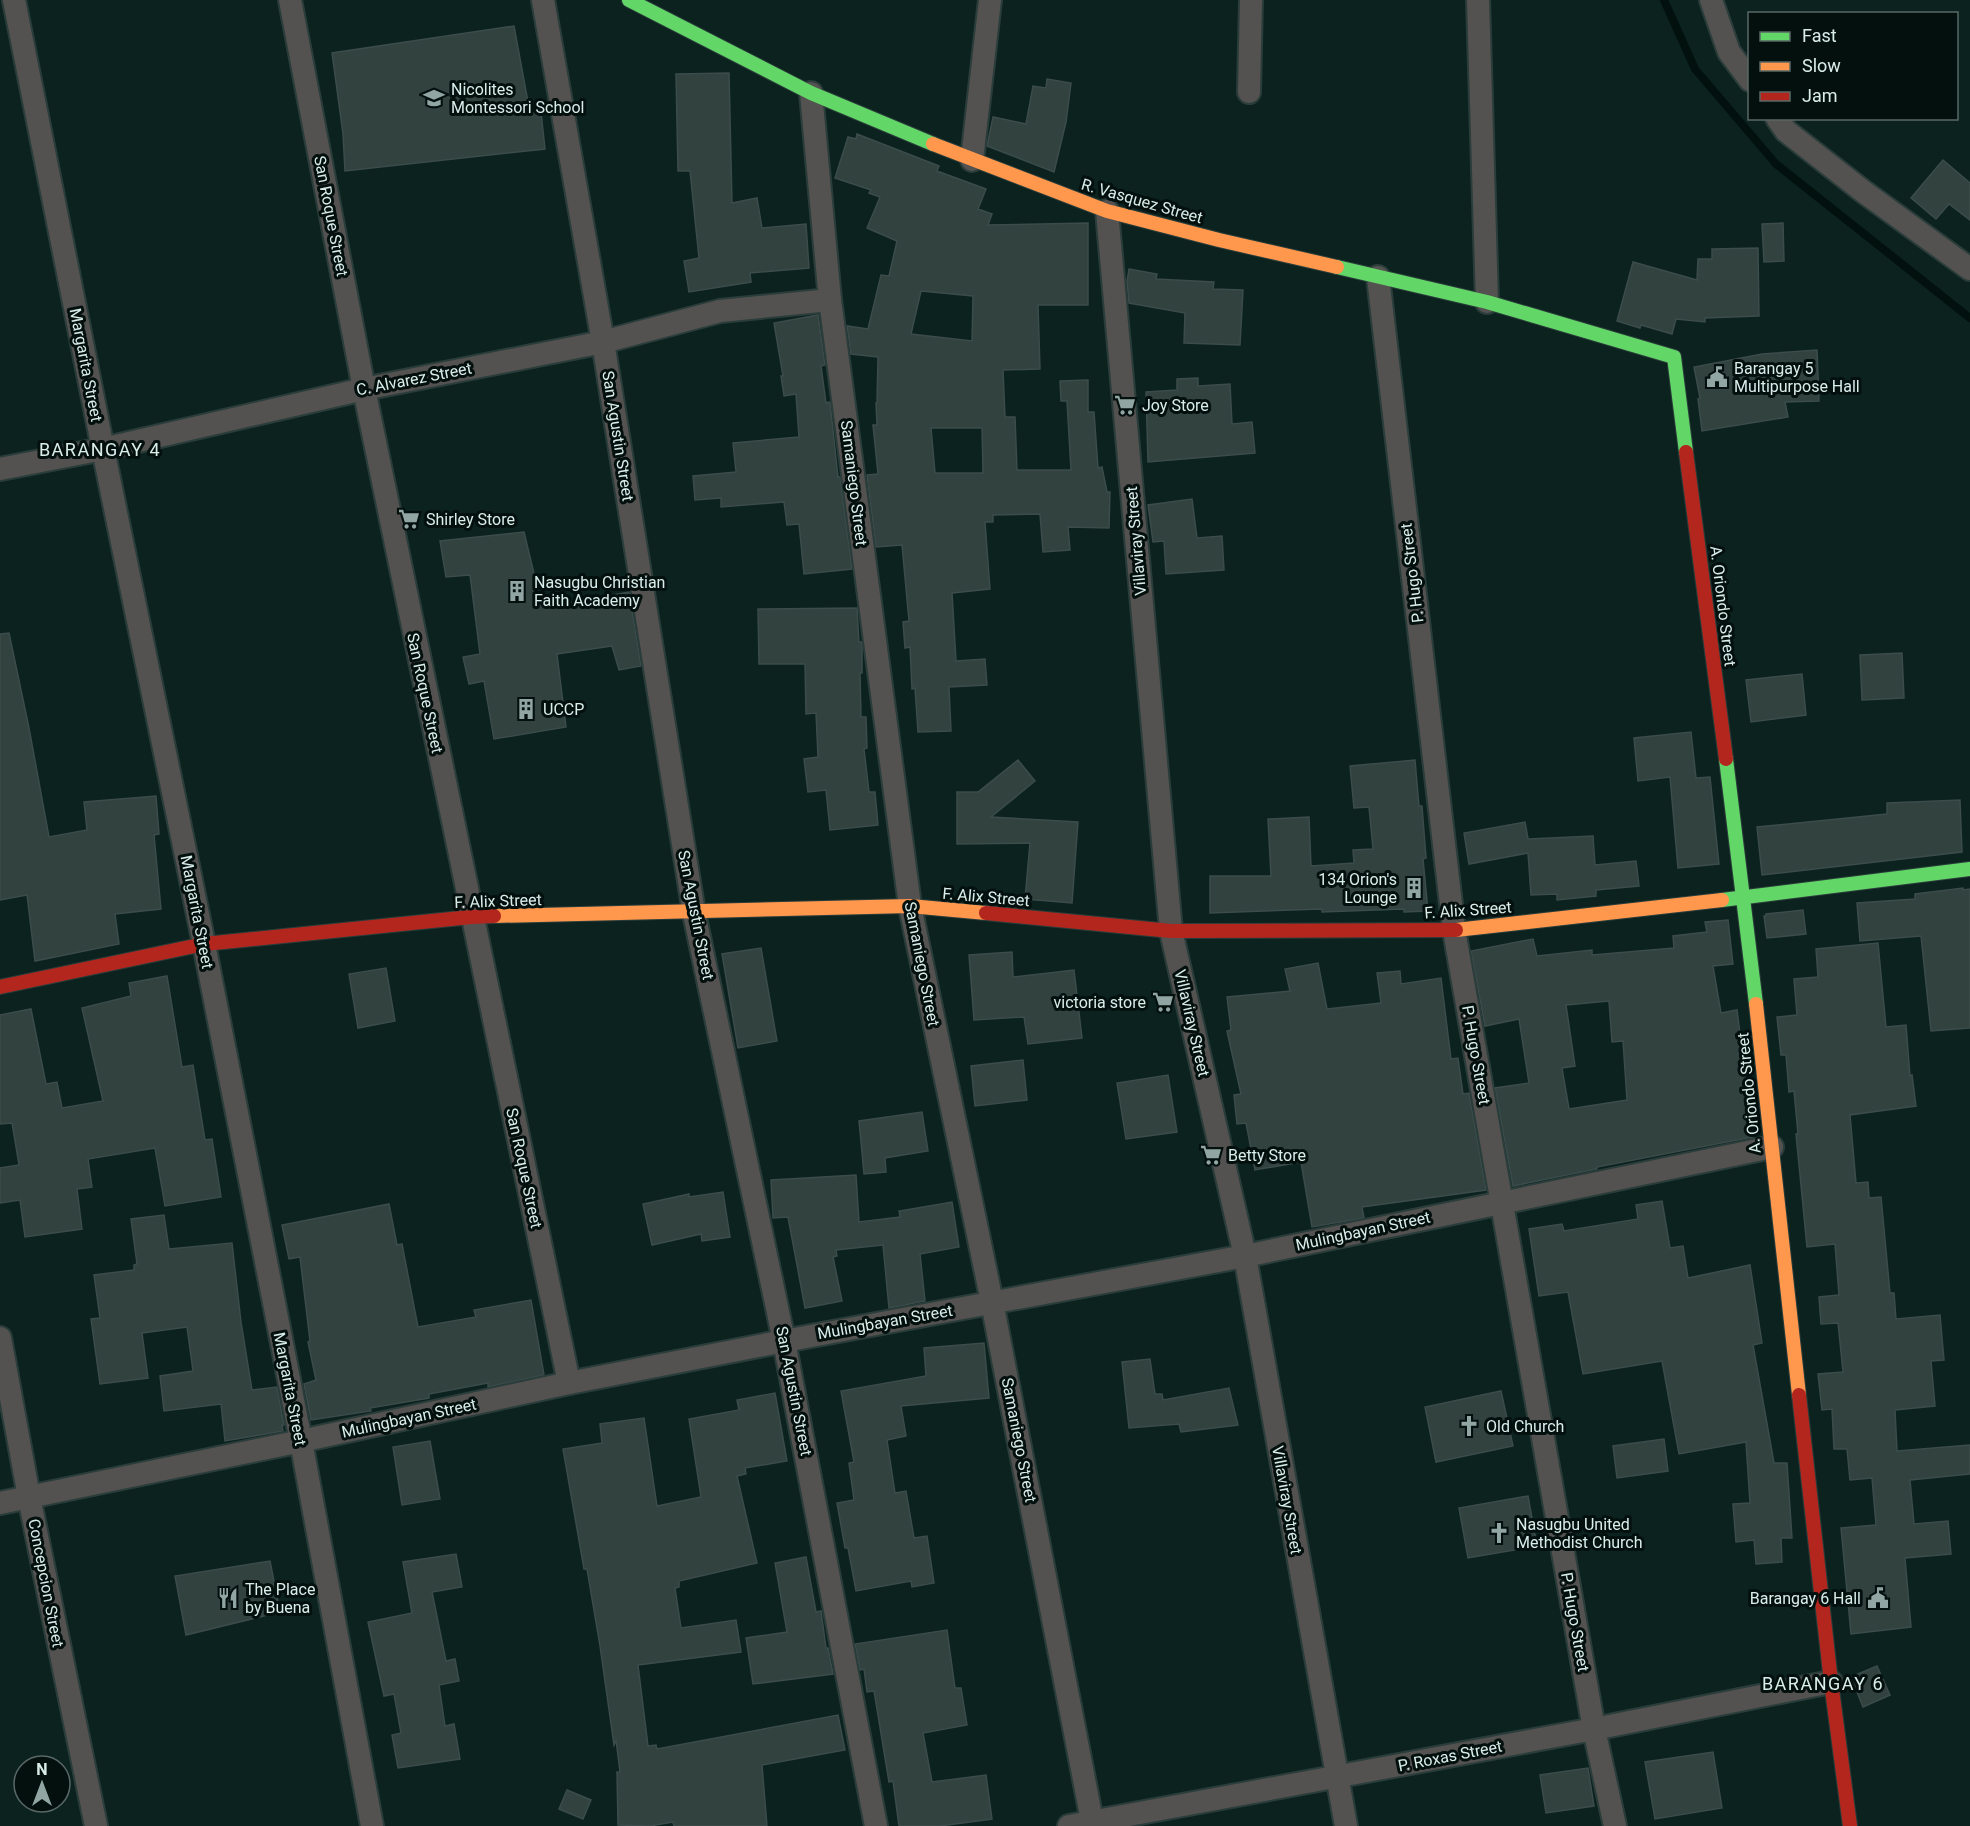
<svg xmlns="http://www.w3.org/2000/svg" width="1970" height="1826" viewBox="0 0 1970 1826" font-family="Roboto,sans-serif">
<rect width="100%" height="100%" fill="#0c221f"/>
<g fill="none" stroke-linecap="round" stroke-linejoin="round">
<polyline stroke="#02110e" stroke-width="8" points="1664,0 1695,69 1776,164 1970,318"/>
</g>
<g fill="#31423f" stroke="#3b4c4a" stroke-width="1.5" fill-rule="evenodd">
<polygon points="514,26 530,113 541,112 545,149 345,171 343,134 332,53"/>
<polygon points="729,73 732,203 757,198 762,228 806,224 809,268 750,273 751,282 689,292 684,261 699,258 690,171 678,171 676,74"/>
<polygon points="1047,79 1071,83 1066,122 1054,172 987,146 993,117 1026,124 1033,86 1046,88"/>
<path d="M857 134 939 166 937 171 986 189 978 209 992 214 988 225 1088 223V305H1038L1040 369 1003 370 1005 417H1015L1017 470H1071L1067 401H1061L1060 381 1088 380V412H1094L1098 468 1102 467 1107 492H1110L1109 528 1068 527 1070 550 1043 552 1040 514 993 515V522H985L990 589 952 593 956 661 985 659 987 685 949 687 951 731 918 732 915 688 912 689 910 647 905 648 903 622 909 621 902 545 876 547 867 475 878 474 873 425H877L876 403H877L878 357 851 354 847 326 868 329 881 275 889 276 897 241 867 228 880 197 869 193 871 190 835 178 848 137 856 139ZM921 291 973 296 972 341 911 334ZM931 428H982L983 473H935Z"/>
<polygon points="1943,160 1970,183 1970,220 1949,204 1936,219 1911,198"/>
<polygon points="1783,223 1784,261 1764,262 1762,224"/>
<polygon points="1758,248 1759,316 1705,318 1705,322 1676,319 1672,334 1641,325 1640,328 1617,321 1633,262 1697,280 1698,259 1712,259 1712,249"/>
<polygon points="1129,269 1157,274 1156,279 1214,282 1213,289 1243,290 1240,345 1184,343 1185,313 1129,303 1127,281"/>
<polygon points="818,315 825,365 821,366 826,403 830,402 838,477 840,477 852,569 804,574 799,524 787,525 784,502 721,507 721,498 695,500 693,476 736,472 733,443 799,437 796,394 784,396 781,376 783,376 774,323"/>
<polygon points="1817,350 1819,401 1785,402 1788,417 1702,431 1698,399 1700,398 1694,367 1762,354"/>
<polygon points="1198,378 1198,386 1230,384 1232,424 1252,422 1255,453 1148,462 1146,392 1177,390 1177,379"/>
<polygon points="1192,499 1197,538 1222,536 1224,570 1166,574 1164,541 1153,542 1148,505"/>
<polygon points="524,532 542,607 629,592 641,666 619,670 612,646 557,654 566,727 494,739 484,681 469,684 463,657 480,654 470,575 446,577 440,541"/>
<polygon points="857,608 859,642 862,642 862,673 860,673 861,717 866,717 867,748 864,749 869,792 875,792 878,825 830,830 826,790 808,792 804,759 818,757 816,713 806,714 805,664 759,664 758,609"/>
<polygon points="9,633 29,728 49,837 87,830 84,802 156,796 159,834 154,835 161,909 115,914 119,944 35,961 27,895 0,900 0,634"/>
<polygon points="1902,653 1904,698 1862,700 1860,655"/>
<polygon points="1802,674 1806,715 1751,722 1746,680"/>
<polygon points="1691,732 1696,778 1710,777 1719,864 1678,868 1670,777 1638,781 1634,738"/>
<polygon points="1018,760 1035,781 991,817 1078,822 1072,903 1025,899 1030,843 957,844 957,792 978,792"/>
<polygon points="1415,760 1419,806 1422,806 1426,858 1423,859 1428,911 1404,912 1404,909 1322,912 1322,909 1210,913 1210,876 1271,876 1268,819 1309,817 1311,866 1354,863 1353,850 1373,849 1369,807 1354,808 1350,766"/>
<polygon points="1960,800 1962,852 1762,875 1757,827 1887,814 1887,803"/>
<polygon points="1525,822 1528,839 1593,836 1595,865 1636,861 1639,886 1596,890 1596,896 1557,900 1557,894 1531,895 1528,853 1469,864 1464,833"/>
<polygon points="1963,888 1963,890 1970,889 1970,1028 1931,1031 1921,936 1860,941 1857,903 1915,899 1915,894"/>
<polygon points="1803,910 1806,934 1767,938 1764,916 1766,916 1766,914"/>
<path d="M1728 920 1733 964 1713 966 1721 1013 1737 1010 1753 1137 1597 1167V1169L1513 1186 1495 1088 1529 1083 1519 1019 1485 1026 1471 951 1533 939 1537 956 1592 950V955L1674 948 1673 936 1707 932 1705 922ZM1609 1001 1612 1042 1623 1041 1627 1100 1569 1109 1562 1068 1575 1066 1566 1005Z"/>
<polygon points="1878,943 1886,1027 1906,1025 1910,1076 1912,1075 1916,1106 1850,1115 1856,1183 1868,1182 1869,1198 1881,1197 1890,1293 1894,1293 1896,1319 1940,1315 1944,1360 1931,1361 1935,1406 1895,1410 1897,1451 1970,1445 1970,1474 1910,1480 1914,1524 1948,1521 1951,1554 1905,1558 1911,1627 1851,1634 1841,1528 1876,1525 1872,1478 1850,1480 1847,1449 1834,1449 1832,1409 1822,1410 1818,1374 1843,1372 1838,1323 1821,1324 1819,1297 1839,1295 1835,1244 1807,1247 1796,1134 1798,1134 1794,1091 1789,1092 1786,1055 1781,1055 1777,1017 1797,1015 1794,979 1818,977 1816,949"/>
<polygon points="761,948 777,1041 738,1048 722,954"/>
<polygon points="1012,952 1013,977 1074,970 1082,1038 1028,1044 1024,1017 974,1020 969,955"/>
<polygon points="1318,963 1327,1009 1381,1003 1377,973 1400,971 1401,984 1441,978 1451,1059 1458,1058 1463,1094 1469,1093 1486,1190 1362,1207 1364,1218 1312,1227 1301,1162 1255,1170 1246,1123 1237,1124 1234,1095 1241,1094 1227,1031 1231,1030 1227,997 1290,991 1285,969"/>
<polygon points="386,968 395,1021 358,1028 349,974"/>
<polygon points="167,976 182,1067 193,1065 205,1140 212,1139 221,1197 165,1206 155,1148 88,1159 92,1187 77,1189 82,1229 25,1237 20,1200 0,1203 0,1168 19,1165 12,1123 0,1124 0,1015 31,1009 46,1084 57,1082 62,1108 103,1101 82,1008 131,996 129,983"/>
<polygon points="1023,1060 1027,1100 975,1106 971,1066"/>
<polygon points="1168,1075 1177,1132 1126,1139 1117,1083"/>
<polygon points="922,1112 928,1151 885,1158 886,1172 864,1174 859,1121"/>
<polygon points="856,1175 859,1222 900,1217 899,1211 952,1202 959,1247 920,1254 925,1301 889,1308 883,1245 836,1250 837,1256 833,1257 842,1301 805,1308 788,1217 773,1218 771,1180"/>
<polygon points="723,1192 730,1237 702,1241 701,1234 652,1245 643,1204 689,1194 689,1197"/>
<polygon points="1662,1201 1670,1248 1683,1246 1688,1278 1750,1265 1762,1343 1753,1345 1774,1463 1787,1463 1792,1538 1781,1538 1782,1562 1756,1564 1754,1540 1736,1542 1733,1504 1750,1503 1746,1442 1679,1454 1662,1361 1583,1374 1568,1292 1539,1296 1529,1229 1562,1224 1564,1231 1638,1219 1636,1205"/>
<polygon points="389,1204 397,1245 402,1244 418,1327 476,1317 474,1310 531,1300 544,1375 488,1387 488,1383 429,1394 429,1398 370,1408 371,1411 311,1420 304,1384 316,1380 308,1342 310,1341 300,1257 289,1259 282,1225"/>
<polygon points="164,1215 169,1249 232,1243 241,1322 252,1390 277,1387 284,1425 282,1425 283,1431 225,1441 221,1404 164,1411 160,1376 193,1371 187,1327 142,1333 148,1378 100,1384 91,1319 100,1318 94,1275 134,1270 134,1265 137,1264 131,1219"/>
<polygon points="984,1343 989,1398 901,1406 906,1436 887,1440 895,1493 906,1491 914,1538 927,1536 934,1583 912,1587 911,1581 856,1591 848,1548 845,1548 837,1503 854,1500 849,1463 854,1462 841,1391 926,1376 924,1348"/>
<polygon points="1150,1359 1155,1394 1162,1394 1163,1400 1229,1388 1238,1425 1181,1432 1179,1424 1129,1428 1122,1362"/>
<polygon points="1501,1391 1513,1446 1436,1462 1425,1407"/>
<polygon points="775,1393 787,1461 745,1468 746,1474 737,1476 757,1563 679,1581 679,1587 675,1588 681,1628 736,1620 741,1652 638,1665 648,1746 656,1745 657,1749 838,1715 845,1750 762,1765 767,1826 674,1826 673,1822 650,1826 618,1825 617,1772 620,1772 616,1740 614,1745 600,1646 587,1569 584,1569 563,1449 602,1443 600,1424 644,1418 657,1506 701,1497 689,1419 739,1410 737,1400"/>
<polygon points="1664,1439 1668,1471 1617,1478 1613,1446"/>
<polygon points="430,1441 440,1499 402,1505 393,1447"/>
<polygon points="1528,1496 1537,1546 1468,1558 1459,1508"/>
<polygon points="456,1554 462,1587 432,1592 446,1661 455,1659 459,1681 439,1685 445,1726 454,1724 460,1759 398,1768 392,1735 401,1733 394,1694 384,1696 368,1622 412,1613 403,1562"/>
<polygon points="806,1557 816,1612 821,1611 826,1648 828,1648 833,1674 753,1684 746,1638 787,1632 775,1563"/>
<polygon points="270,1561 280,1612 186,1635 175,1576"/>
<polygon points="947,1630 955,1688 961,1688 967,1725 923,1733 932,1782 986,1775 992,1819 940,1826 899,1826 893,1781 889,1782 874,1691 867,1692 864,1669 860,1670 855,1644"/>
<polygon points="1877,1666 1890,1695 1863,1707 1851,1677"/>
<polygon points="1713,1752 1722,1808 1655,1819 1645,1762"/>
<polygon points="1588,1768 1594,1806 1546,1813 1540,1775"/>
<polygon points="567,1790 591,1800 583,1819 559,1809"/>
</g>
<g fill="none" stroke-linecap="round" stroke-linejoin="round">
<defs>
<g id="street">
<polyline points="14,0 103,449 204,944 301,1441 372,1826"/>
<polyline points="290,0 364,389 569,1383"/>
<polyline points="543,0 603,342 694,913 784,1341 876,1826"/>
<polyline points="1478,0 1487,302"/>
<polyline points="1711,0 1729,52 1750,80"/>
<polyline points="1249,92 1251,0"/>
<polyline points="811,93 830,300 910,906 992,1302 1093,1826"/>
<polyline points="1777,118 1786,131 1864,192 1970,269"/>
<polyline points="972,160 990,0"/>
<polyline points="1107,211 1171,931 1245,1256 1346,1826"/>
<polyline points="1378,277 1454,930 1594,1729 1615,1826"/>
<polyline points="0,469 103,449 364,389 603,342 720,311 830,300"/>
<polyline points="0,1338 29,1497 96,1826"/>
<polyline points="0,1503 301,1441 569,1383 784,1341 1245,1256 1772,1147"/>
<polyline points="1069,1826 1594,1729 1831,1682"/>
</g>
<g id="fast">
<polyline points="629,0 811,93 933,144"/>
<polyline points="1337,267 1487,302 1674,357 1686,452"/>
<polyline points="1726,759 1756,1004"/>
<polyline points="1722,900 1970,869"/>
</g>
<g id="slow">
<polyline points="933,144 1107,211 1219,240 1337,267"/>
<polyline points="494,916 910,906 986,913"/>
<polyline points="1456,930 1722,900"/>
<polyline points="1756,1004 1799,1395"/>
</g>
<g id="jam">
<polyline points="1686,452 1726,759"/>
<polyline points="986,913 1171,931 1456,930"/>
<polyline points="0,987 204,944 471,917 494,916"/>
<polyline points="1799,1395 1831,1682 1850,1826"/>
</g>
</defs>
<use href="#street" stroke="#2a3d3a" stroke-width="26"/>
<use href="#fast" stroke="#2a3d3a" stroke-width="16"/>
<use href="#slow" stroke="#2a3d3a" stroke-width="16"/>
<use href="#jam" stroke="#2a3d3a" stroke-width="16"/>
<use href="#street" stroke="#535250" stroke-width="22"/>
<use href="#fast" stroke="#63d668" stroke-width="14"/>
<use href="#slow" stroke="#ff974d" stroke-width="14"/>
<use href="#jam" stroke="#b3261e" stroke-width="14"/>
</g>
<defs>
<symbol id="school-bare" viewBox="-9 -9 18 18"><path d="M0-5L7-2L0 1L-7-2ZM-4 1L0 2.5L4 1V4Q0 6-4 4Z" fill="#91a6a2" stroke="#03100e" stroke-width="2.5" paint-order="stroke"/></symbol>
<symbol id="civic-bare" viewBox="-9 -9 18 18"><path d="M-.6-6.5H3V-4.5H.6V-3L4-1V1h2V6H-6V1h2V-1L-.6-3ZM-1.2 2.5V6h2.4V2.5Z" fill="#91a6a2" stroke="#03100e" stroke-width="2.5" paint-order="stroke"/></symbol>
<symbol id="supermarket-bare" viewBox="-9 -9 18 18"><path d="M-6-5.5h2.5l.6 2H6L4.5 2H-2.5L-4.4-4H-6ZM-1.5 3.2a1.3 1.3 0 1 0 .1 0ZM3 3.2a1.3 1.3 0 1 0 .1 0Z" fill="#91a6a2" stroke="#03100e" stroke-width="2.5" paint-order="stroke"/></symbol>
<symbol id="building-bare" viewBox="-9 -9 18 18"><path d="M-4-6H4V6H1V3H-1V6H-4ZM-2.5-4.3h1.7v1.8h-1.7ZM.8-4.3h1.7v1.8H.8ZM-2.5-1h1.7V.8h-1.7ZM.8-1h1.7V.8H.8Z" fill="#91a6a2" stroke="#03100e" stroke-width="2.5" paint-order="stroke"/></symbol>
<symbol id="church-bare" viewBox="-9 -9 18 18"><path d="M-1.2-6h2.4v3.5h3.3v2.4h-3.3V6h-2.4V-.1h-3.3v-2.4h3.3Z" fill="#91a6a2" stroke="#03100e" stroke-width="2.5" paint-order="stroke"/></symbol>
<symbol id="restaurant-bare" viewBox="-9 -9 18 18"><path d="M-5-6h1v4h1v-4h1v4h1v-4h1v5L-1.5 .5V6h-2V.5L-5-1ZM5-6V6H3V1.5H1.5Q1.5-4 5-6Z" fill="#91a6a2" stroke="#03100e" stroke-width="2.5" paint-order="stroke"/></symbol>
</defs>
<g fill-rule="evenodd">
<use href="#school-bare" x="419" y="83" width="30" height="30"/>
<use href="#civic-bare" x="1702" y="362" width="30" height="30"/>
<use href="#supermarket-bare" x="1110" y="390" width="30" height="30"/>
<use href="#supermarket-bare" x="394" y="504" width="30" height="30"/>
<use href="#building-bare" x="502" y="576" width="30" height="30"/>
<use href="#building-bare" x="511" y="694" width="30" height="30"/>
<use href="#building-bare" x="1399" y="873" width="30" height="30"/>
<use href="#supermarket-bare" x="1148" y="987" width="30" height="30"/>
<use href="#supermarket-bare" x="1196" y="1140" width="30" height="30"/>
<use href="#church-bare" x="1454" y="1411" width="30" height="30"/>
<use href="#church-bare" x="1484" y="1518" width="30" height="30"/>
<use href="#restaurant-bare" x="213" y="1583" width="30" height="30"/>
<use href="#civic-bare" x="1863" y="1583" width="30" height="30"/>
</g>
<g text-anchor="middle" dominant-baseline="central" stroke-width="6" stroke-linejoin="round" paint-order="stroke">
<g font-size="16" fill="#d9ede9" stroke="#03100e" text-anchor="start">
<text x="451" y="89">Nicolites<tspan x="451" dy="18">Montessori School</tspan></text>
<text x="1734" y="368">Barangay 5<tspan x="1734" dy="18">Multipurpose Hall</tspan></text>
<text x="1142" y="405">Joy Store</text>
<text x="426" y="519">Shirley Store</text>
<text x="534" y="582">Nasugbu Christian<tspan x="534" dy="18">Faith Academy</tspan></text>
<text x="543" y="709">UCCP</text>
<text x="1397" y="879" text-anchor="end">134 Orion's<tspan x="1397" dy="18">Lounge</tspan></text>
<text x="1146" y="1002" text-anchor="end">victoria store</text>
<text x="1228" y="1155">Betty Store</text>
<text x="1486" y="1426">Old Church</text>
<text x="1516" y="1524">Nasugbu United<tspan x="1516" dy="18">Methodist Church</tspan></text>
<text x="245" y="1589">The Place<tspan x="245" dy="18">by Buena</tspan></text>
<text x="1861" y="1598" text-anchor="end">Barangay 6 Hall</text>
</g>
<g font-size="16" fill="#d9ede9" stroke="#03100e">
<text transform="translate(1142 201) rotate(16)">R. Vasquez Street</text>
<text transform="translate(331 216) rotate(79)">San Roque Street</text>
<text transform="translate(86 365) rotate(79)">Margarita Street</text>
<text transform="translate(414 379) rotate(-11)">C. Alvarez Street</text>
<text transform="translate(618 436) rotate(81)">San Agustin Street</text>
<text transform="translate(854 483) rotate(83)">Samaniego Street</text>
<text transform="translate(1136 541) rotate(-95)">Villaviray Street</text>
<text transform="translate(1412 573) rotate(-97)">P. Hugo Street</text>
<text transform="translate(1723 606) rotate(83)">A. Oriondo Street</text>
<text transform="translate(425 693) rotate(78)">San Roque Street</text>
<text transform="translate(986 897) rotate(5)">F. Alix Street</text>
<text transform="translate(498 901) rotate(-2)">F. Alix Street</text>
<text transform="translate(1468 910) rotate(-4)">F. Alix Street</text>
<text transform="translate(197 912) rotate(79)">Margarita Street</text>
<text transform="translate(696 915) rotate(79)">San Agustin Street</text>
<text transform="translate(922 964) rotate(79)">Samaniego Street</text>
<text transform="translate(1192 1023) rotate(77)">Villaviray Street</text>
<text transform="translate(1476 1055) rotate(80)">P. Hugo Street</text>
<text transform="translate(1749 1093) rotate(-96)">A. Oriondo Street</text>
<text transform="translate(524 1168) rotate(78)">San Roque Street</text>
<text transform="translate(1363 1231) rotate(-12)">Mulingbayan Street</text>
<text transform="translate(885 1322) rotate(-10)">Mulingbayan Street</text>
<text transform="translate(290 1389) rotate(79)">Margarita Street</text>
<text transform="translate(794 1391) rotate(79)">San Agustin Street</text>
<text transform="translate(409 1418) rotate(-12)">Mulingbayan Street</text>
<text transform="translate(1019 1440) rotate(79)">Samaniego Street</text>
<text transform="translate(1287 1500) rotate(80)">Villaviray Street</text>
<text transform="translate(46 1583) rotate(79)">Concepcion Street</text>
<text transform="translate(1575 1622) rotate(80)">P. Hugo Street</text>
<text transform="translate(1450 1756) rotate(-11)">P. Roxas Street</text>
</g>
<g font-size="18" letter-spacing="1.5" fill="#d9ede9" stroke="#03100e">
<text x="100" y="449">BARANGAY 4</text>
<text x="1823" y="1683">BARANGAY 6</text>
</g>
</g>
<rect x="1748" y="12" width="210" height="108" fill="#03100e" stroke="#596866" stroke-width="1.5"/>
<rect x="1760" y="32" width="30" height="9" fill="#63d668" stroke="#596866" stroke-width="1.5"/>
<text x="1802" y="42" font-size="18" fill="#d9ede9">Fast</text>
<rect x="1760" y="62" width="30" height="9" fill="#ff974d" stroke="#596866" stroke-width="1.5"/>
<text x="1802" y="72" font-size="18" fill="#d9ede9">Slow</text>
<rect x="1760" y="92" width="30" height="9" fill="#b3261e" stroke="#596866" stroke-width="1.5"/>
<text x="1802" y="102" font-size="18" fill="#d9ede9">Jam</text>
<g transform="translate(42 1784)"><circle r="28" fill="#03100e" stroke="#596866" stroke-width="1.5"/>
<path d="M0-4.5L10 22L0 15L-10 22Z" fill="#91a6a2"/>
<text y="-9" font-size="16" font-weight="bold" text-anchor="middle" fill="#d9ede9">N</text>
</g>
</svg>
